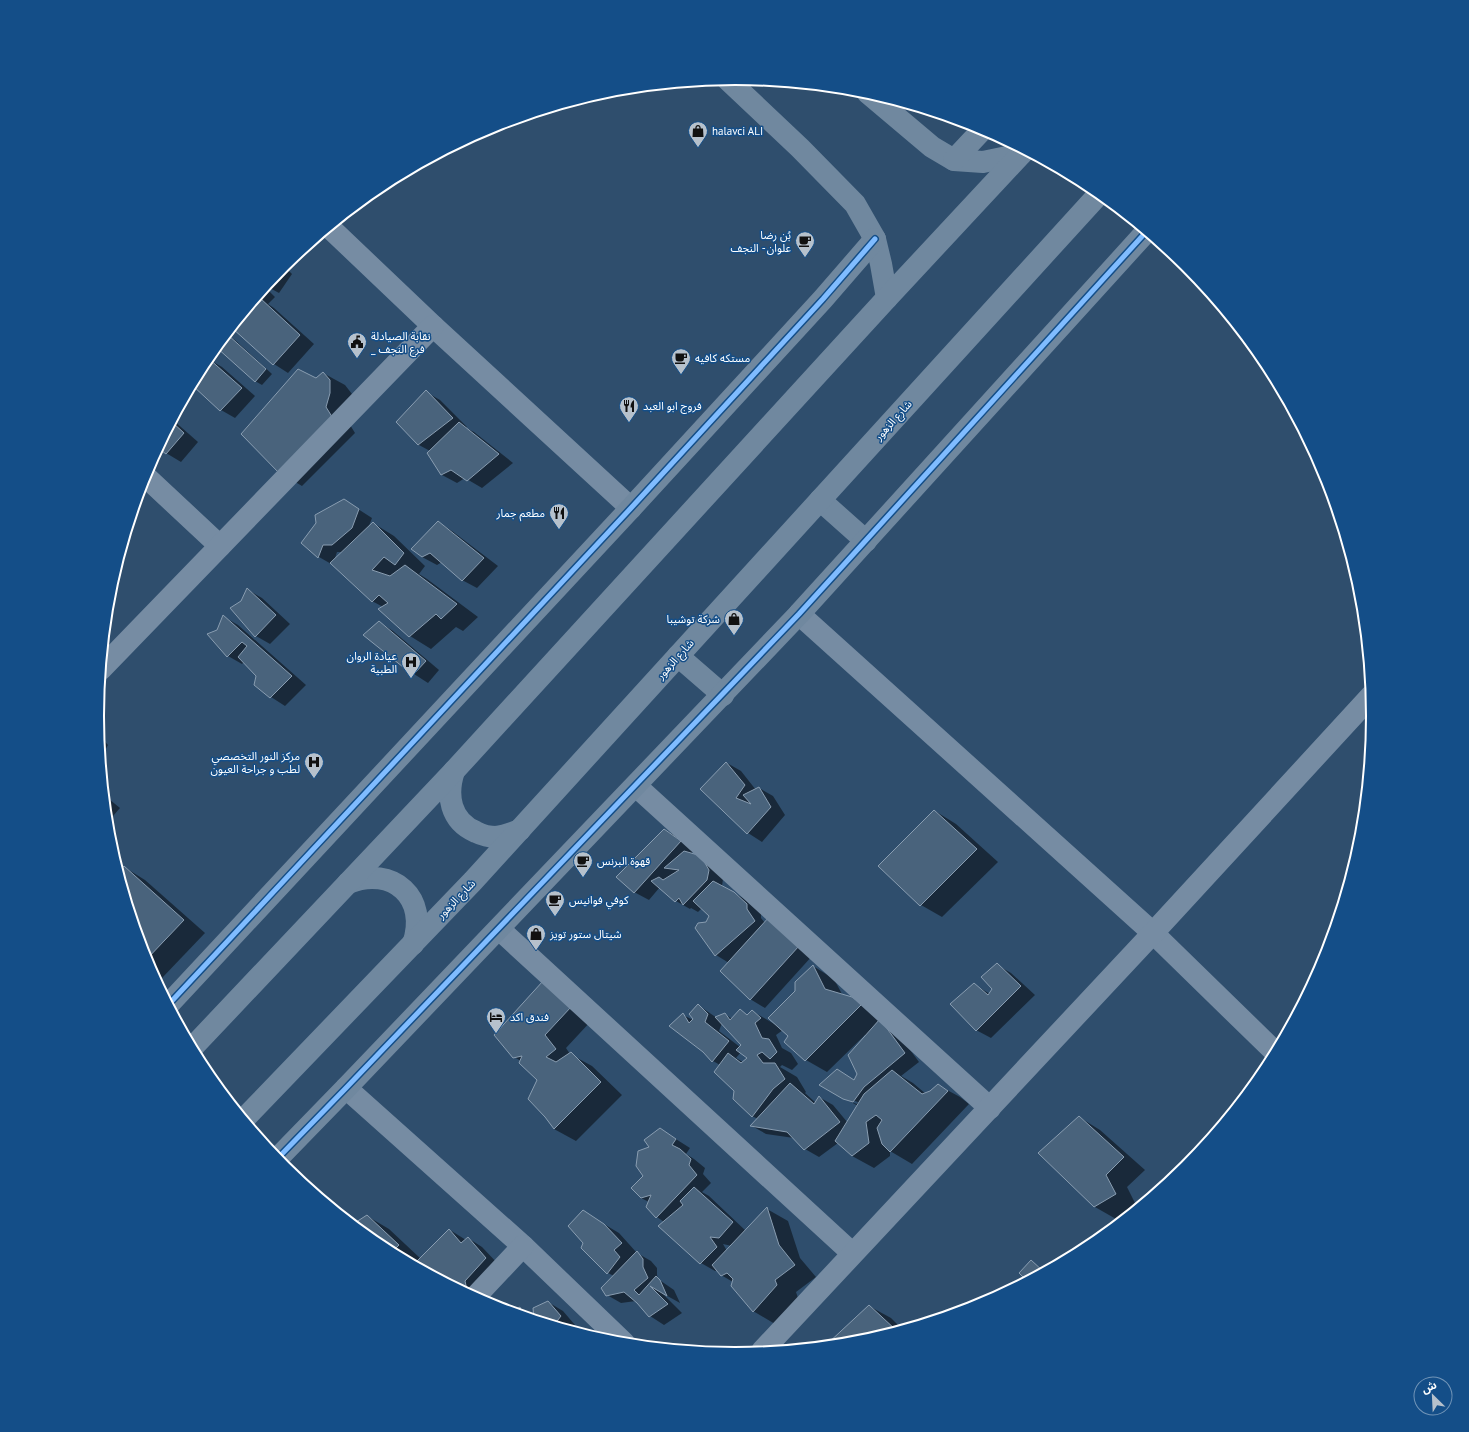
<svg xmlns="http://www.w3.org/2000/svg" width="1469" height="1432" viewBox="0 0 1469 1432" font-family="'PT Sans','Noto Sans Arabic',sans-serif">
<rect width="100%" height="100%" fill="#2f4e6d"/>
<g fill="#0007" fill-rule="evenodd">
<polygon points="283,265 292,274 279,293 266,286"/>
<polygon points="265,287 275,297 268,304 274,308 314,344 288,373 274,364 254,307 251,305"/>
<polygon points="229,331 230,332 227,335 235,340 272,374 262,385 255,381 224,340 223,339 221,341"/>
<polygon points="208,359 222,367 255,396 235,418 221,410 192,384 202,365"/>
<polygon points="323,373 345,385 352,394 351,406 347,420 355,433 302,486 280,473 317,379"/>
<polygon points="426,392 440,400 467,427 466,428 474,432 513,463 482,488 465,478 457,483 442,475 428,453 430,451 419,445 397,422"/>
<polygon points="173,420 198,442 181,462 166,453 159,447"/>
<path d="M344 500 372 518 369 526 373 523 394 536 425 566 419 574 427 579 478 617 463 631 456 627 431 649 410 636 383 607 372 601 333 565 319 557 302 543ZM337 552H343L334 561Z"/>
<polygon points="438,522 452,531 498,566 477,588 462,580 442,562 437,565 422,557"/>
<polygon points="248,590 262,598 290,624 270,644 256,636 231,608 242,602"/>
<polygon points="224,617 238,625 306,685 285,706 271,697 255,685 257,676 244,662 242,664 228,656 218,631"/>
<polygon points="379,622 393,631 439,670 428,683 414,674 365,635"/>
<polygon points="98,734 108,745 101,758"/>
<polygon points="727,763 741,771 756,790 759,788 773,796 785,815 762,842 748,833 702,789"/>
<polygon points="104,795 120,808 113,816 108,832"/>
<polygon points="935,811 956,824 998,862 942,917 921,905"/>
<polygon points="665,830 679,838 694,850 691,854 698,856 723,879 722,886 748,901 761,913 761,918 765,923 813,955 765,1008 750,999 729,963 716,955 707,923 710,916 702,908 698,912 691,908 690,909 676,901 660,887 649,900 634,892"/>
<polygon points="124,867 145,880 205,933 162,978 151,972 145,960"/>
<polygon points="997,965 1011,973 1035,995 991,1038 976,1030 975,985 990,994 994,989"/>
<path d="M813 966 834 979 843 996 852 998 894 1028 919 1062 901 1076 913 1083 926 1094 930 1092 938 1085 960 1097 969 1104 912 1164 890 1151V1156L874 1168 852 1156 838 1143 819 1157 805 1149 794 1138 766 1134 752 1126 758 1119 752 1116 720 1065 713 1061 704 1051 683 1015 693 1020 698 1005 717 1018 725 1014 732 1019 740 1011 748 1015 752 1011 776 1025 796 992ZM722 1023 742 1045 740 1047 719 1031ZM783 1030 789 1036 806 1060 827 1072 865 1035 866 1036 858 1074 844 1098 858 1102 857 1104 851 1102 858 1106 848 1123 833 1105 819 1097 816 1103 805 1093 806 1092 797 1077 780 1067 782 1065 792 1070 798 1064 791 1053 782 1048 776 1035ZM741 1052 748 1058 743 1062 736 1058Z"/>
<polygon points="543,983 592,1020 566,1048 570,1054 592,1066 622,1095 576,1141 554,1129 538,1080 521,1061 514,1057"/>
<polygon points="1079,1117 1100,1130 1145,1170 1127,1187 1137,1207 1116,1219 1095,1207"/>
<path d="M660 1129 690 1148 686 1154 694 1159 705 1168 703 1174 711 1183 702 1192 709 1196 746 1231 767 1209 788 1221 800 1258 816 1277 796 1292 798 1298 775 1324 753 1311 733 1282 721 1275 717 1270 715 1271 701 1263 664 1222 657 1217 649 1202 641 1198 644 1176 650 1147ZM723 1244 732 1246 727 1251Z"/>
<polygon points="367,1216 389,1229 421,1259 450,1230 466,1240 468,1238 482,1247 500,1266 478,1299 425,1270 416,1262 413,1264 380,1246 354,1225"/>
<polygon points="597,1220 619,1233 637,1253 651,1261 657,1268 657,1275 658,1279 674,1290 680,1303 662,1293 682,1313 664,1325 650,1316 636,1301 621,1303 607,1295 614,1276 608,1273 582,1248"/>
<polygon points="1031,1262 1045,1270 1027,1279 1020,1273"/>
<polygon points="548,1302 563,1311 575,1325 571,1330 512,1312 520,1309 535,1317"/>
<polygon points="869,1306 891,1318 902,1329 859,1342"/>
</g>
<g fill="#49637c" stroke="#899db1">
<polygon points="260,298 300,335 273,365 232,328"/>
<polygon points="228,335 266,369 255,382 216,347"/>
<polygon points="208,358 242,388 220,411 192,385 204,362"/>
<polygon points="298,369 316,378 323,372 330,380 330,393 326,407 334,420 280,474 241,434"/>
<polygon points="426,390 453,418 418,445 396,422"/>
<polygon points="172,422 184,433 166,454 158,448"/>
<polygon points="459,422 499,454 467,481 451,470 441,475 427,453"/>
<polygon points="344,499 359,509 352,528 332,545 323,545 318,558 301,543 316,523 315,515"/>
<polygon points="438,521 484,558 462,581 430,553 422,557 411,549"/>
<polygon points="373,522 404,553 395,565 384,557 372,570 390,576 405,565 457,604 441,619 436,614 409,637 378,609 388,603 379,595 372,602 330,563"/>
<polygon points="247,588 276,615 255,637 230,608 241,601"/>
<polygon points="223,615 292,676 270,698 254,685 256,676 238,657 247,646 242,642 227,657 207,634 217,630"/>
<polygon points="379,621 426,661 413,675 363,635"/>
<polygon points="726,762 745,785 736,798 751,804 743,795 759,787 771,807 747,834 700,789"/>
<polygon points="934,810 977,849 920,906 878,866"/>
<polygon points="664,829 681,841 634,893 616,877"/>
<polygon points="684,851 698,855 705,863 709,870 707,880 683,905 679,898 675,902 651,881 659,877 663,880 679,870 664,868"/>
<polygon points="124,866 184,920 145,961 118,871"/>
<polygon points="713,881 734,892 747,904 747,909 755,921 715,956 695,928 698,923 706,922 709,916 693,901"/>
<polygon points="770,916 799,946 750,1000 720,971"/>
<polygon points="997,963 1021,986 976,1031 950,1004 974,983 988,995 992,989 981,977"/>
<polygon points="813,965 825,989 852,997 862,1004 805,1061 784,1042 788,1036 768,1018 795,991 795,982"/>
<polygon points="543,981 571,1007 545,1035 556,1049 546,1057 556,1062 571,1052 601,1082 554,1129 545,1117 528,1099 537,1080 519,1063 522,1056 513,1058 494,1035"/>
<polygon points="698,1004 708,1014 705,1022 729,1041 712,1062 703,1052 669,1026 683,1013 689,1023 693,1019 689,1014"/>
<polygon points="740,1009 747,1015 752,1010 761,1018 755,1023 762,1038 769,1039 777,1052 770,1059 762,1052 757,1055 763,1063 775,1063 785,1079 773,1089 752,1117 733,1099 734,1091 714,1072 728,1053 741,1063 747,1058 736,1050 741,1045 715,1017 725,1013 730,1020"/>
<polygon points="880,1019 905,1053 864,1087 853,1102 843,1099 819,1085 837,1069 854,1080 857,1074 848,1055"/>
<polygon points="892,1070 922,1094 930,1091 938,1084 948,1091 890,1152 882,1144 877,1128 882,1120 876,1115 866,1122 869,1143 852,1156 835,1141 864,1094"/>
<polygon points="790,1083 814,1104 819,1096 840,1122 804,1150 787,1132 750,1126"/>
<polygon points="1079,1116 1124,1157 1106,1175 1116,1194 1094,1207 1038,1153"/>
<polygon points="660,1128 676,1139 672,1145 680,1149 691,1159 689,1165 697,1175 656,1218 646,1207 651,1195 641,1198 631,1188 643,1176 636,1166 638,1151 649,1147 644,1140"/>
<polygon points="694,1187 733,1222 719,1238 710,1237 717,1247 700,1264 658,1226 683,1205 680,1201"/>
<polygon points="767,1207 779,1245 795,1265 775,1280 777,1285 753,1312 731,1286 733,1279 727,1273 721,1276 712,1265"/>
<polygon points="583,1210 604,1224 622,1243 614,1250 620,1257 607,1274 581,1248 583,1243 568,1226"/>
<polygon points="367,1215 399,1245 391,1253 380,1246 353,1224"/>
<polygon points="449,1229 461,1243 468,1237 486,1258 465,1281 467,1290 463,1291 422,1269 415,1263"/>
<polygon points="637,1251 643,1259 643,1267 648,1278 634,1290 639,1295 656,1276 660,1280 667,1296 650,1286 668,1304 649,1317 637,1303 624,1292 606,1296 601,1288"/>
<polygon points="1031,1260 1043,1271 1026,1280 1019,1273"/>
<polygon points="548,1301 561,1316 554,1325 534,1319 533,1308"/>
<polygon points="869,1305 896,1330 859,1342 826,1345"/>
<polygon points="520,1307 523,1315 511,1312"/>
</g>
<g fill="none" stroke-linecap="round" stroke-linejoin="round">
<g stroke="#768ca3" stroke-width="22">
<polyline points="329,227 433,326 631,508"/>
<polyline points="144,475 220,546"/>
<polyline points="799,614 1153,933 1275,1052"/>
<polyline points="101,669 433,326"/>
<polyline points="636,786 990,1108"/>
<polyline points="499,929 852,1253"/>
<polyline points="346,1088 523,1246 624,1343"/>
<polyline points="475,1297 523,1246"/>
<polyline points="762,1351 1153,933 1371,696"/>
</g>
<g stroke="#70889f" stroke-width="22">
<polyline points="727,79 800,148 855,204 875,239 881,264 887,298"/>
<polyline points="868,93 932,147 954,160 983,162 1021,154"/>
<polyline points="954,160 983,129"/>
<polyline points="820,500 866,541"/>
<polyline points="678,656 723,695"/>
<path d="M454 771C446 795 450 821 476 832 482 835 489 837 496 837 505 836 512 833 520 830"/>
<path d="M348 883C393 865 429 898 413 944"/>
<polyline points="169,1004 631,508 823,299 875,239"/>
<polyline points="192,1048 454,771 887,298 1024,151"/>
<polyline points="244,1119 473,881 1099,194"/>
<polyline points="277,1159 346,1088 799,614 1146,232"/>
</g>
<defs>
<g id="cycleway">
<polyline points="169,1004 631,508 823,299 875,239"/>
<polyline points="277,1159 346,1088 799,614 1146,232"/>
</g>
</defs>
<use href="#cycleway" stroke="#144e88" stroke-width="8"/>
<use href="#cycleway" stroke="#80bcff" stroke-width="5"/>
</g>
<defs>
<symbol id="shop-pin" viewBox="-11 -11 22 30"><path d="M0 17L-7.5 6A9.5 9.5 0 1 1 7.5 6Z" fill="#b6c1cc" stroke="#144e88"/><path d="M-5-2.5h2.3a2.7 3.5 0 0 1 5.4 0H5L5.5 6h-11ZM-1.5-2.5h3a1.5 2.3 0 0 0-3 0Z" fill="#111"/></symbol>
<symbol id="cafe-pin" viewBox="-11 -11 22 30"><path d="M0 17L-7.5 6A9.5 9.5 0 1 1 7.5 6Z" fill="#b6c1cc" stroke="#144e88"/><path d="M-5.5-4.5H6V0H3Q3 3.5 0 3.5H-2.5Q-5.5 3.5-5.5 0ZM3-3.2v2h1.7v-2ZM-6 4.5H4V6H-6Z" fill="#111"/></symbol>
<symbol id="civic-pin" viewBox="-11 -11 22 30"><path d="M0 17L-7.5 6A9.5 9.5 0 1 1 7.5 6Z" fill="#b6c1cc" stroke="#144e88"/><path d="M-.6-6.5H3V-4.5H.6V-3L4-1V1h2V6H-6V1h2V-1L-.6-3ZM-1.2 2.5V6h2.4V2.5Z" fill="#111"/></symbol>
<symbol id="restaurant-pin" viewBox="-11 -11 22 30"><path d="M0 17L-7.5 6A9.5 9.5 0 1 1 7.5 6Z" fill="#b6c1cc" stroke="#144e88"/><path d="M-5-6h1v4h1v-4h1v4h1v-4h1v5L-1.5 .5V6h-2V.5L-5-1ZM5-6V6H3V1.5H1.5Q1.5-4 5-6Z" fill="#111"/></symbol>
<symbol id="hospital-pin" viewBox="-11 -11 22 30"><path d="M0 17L-7.5 6A9.5 9.5 0 1 1 7.5 6Z" fill="#b6c1cc" stroke="#144e88"/><path d="M-5-5h3v3.5h4V-5h3V5h-3V1.5h-4V5h-3Z" fill="#111"/></symbol>
<symbol id="hotel-pin" viewBox="-11 -11 22 30"><path d="M0 17L-7.5 6A9.5 9.5 0 1 1 7.5 6Z" fill="#b6c1cc" stroke="#144e88"/><path d="M-6-4.5h1.5V1H6V5H4.5V3h-9V5H-6ZM-4 0a1.8 1.8 0 1 1 3.6 0ZM.5 0V-2.5h3Q6-2.5 6 0Z" fill="#111"/></symbol>
</defs>
<g fill-rule="evenodd">
<use href="#shop-pin" x="687" y="120" width="22" height="30"/>
<use href="#cafe-pin" x="794" y="230" width="22" height="30"/>
<use href="#civic-pin" x="346" y="331" width="22" height="30"/>
<use href="#cafe-pin" x="670" y="347" width="22" height="30"/>
<use href="#restaurant-pin" x="618" y="395" width="22" height="30"/>
<use href="#restaurant-pin" x="548" y="502" width="22" height="30"/>
<use href="#shop-pin" x="723" y="608" width="22" height="30"/>
<use href="#hospital-pin" x="400" y="651" width="22" height="30"/>
<use href="#hospital-pin" x="303" y="751" width="22" height="30"/>
<use href="#cafe-pin" x="572" y="850" width="22" height="30"/>
<use href="#cafe-pin" x="544" y="889" width="22" height="30"/>
<use href="#shop-pin" x="525" y="923" width="22" height="30"/>
<use href="#hotel-pin" x="485" y="1006" width="22" height="30"/>
</g>
<g text-anchor="middle" dominant-baseline="central" stroke-width="3" stroke-linejoin="round" paint-order="stroke">
<g font-size="11" fill="#fff" stroke="#144e88" text-anchor="start">
<text x="712" y="131">halavci ALI</text>
<text x="791" y="235" text-anchor="end">بُن رضا<tspan x="791" dy="13">علوان - النجف</tspan></text>
<text x="371" y="336">نقابة الصيادلة<tspan x="371" dy="13">_ فرع النجف</tspan></text>
<text x="695" y="358">مستكه كافيه</text>
<text x="643" y="406">فروج ابو العبد</text>
<text x="545" y="513" text-anchor="end">مطعم جمار</text>
<text x="720" y="619" text-anchor="end">شركة توشيبا</text>
<text x="397" y="656" text-anchor="end">عيادة الروان<tspan x="397" dy="13">الطبية</tspan></text>
<text x="300" y="756" text-anchor="end">مركز النور التخصصي<tspan x="300" dy="13">لطب و جراحة العيون</tspan></text>
<text x="597" y="861">قهوة البرنس</text>
<text x="569" y="900">كوفي فوانيس</text>
<text x="550" y="934">شيتال ستور تويز</text>
<text x="510" y="1017">فندق اكد</text>
</g>
<g font-size="11" fill="#fff" stroke="#144e88">
<text transform="translate(893 420) rotate(-48)">شارع الزهور</text>
<text transform="translate(675 659) rotate(-48)">شارع الزهور</text>
<text transform="translate(456 899) rotate(-46)">شارع الزهور</text>
</g>
</g>
<path d="M0 0H1469V1432H0ZM104 716a631 631 0 1 1 1262 0a631 631 0 1 1-1262 0Z" fill="#144e88" fill-rule="evenodd"/>
<path fill="none" stroke="#fff" stroke-width="2" d="M104 716a631 631 0 1 1 1262 0a631 631 0 1 1-1262 0Z"/>
<g transform="translate(1433 1396) rotate(336)"><circle r="19" fill="#144e88" stroke="#7295b8"/>
<path d="M0-3L7 15L0 10L-7 15Z" fill="#b6c1cc"/>
<text y="-6" font-size="11" font-weight="bold" text-anchor="middle" fill="#ffffff">ش</text>
</g>
</svg>
